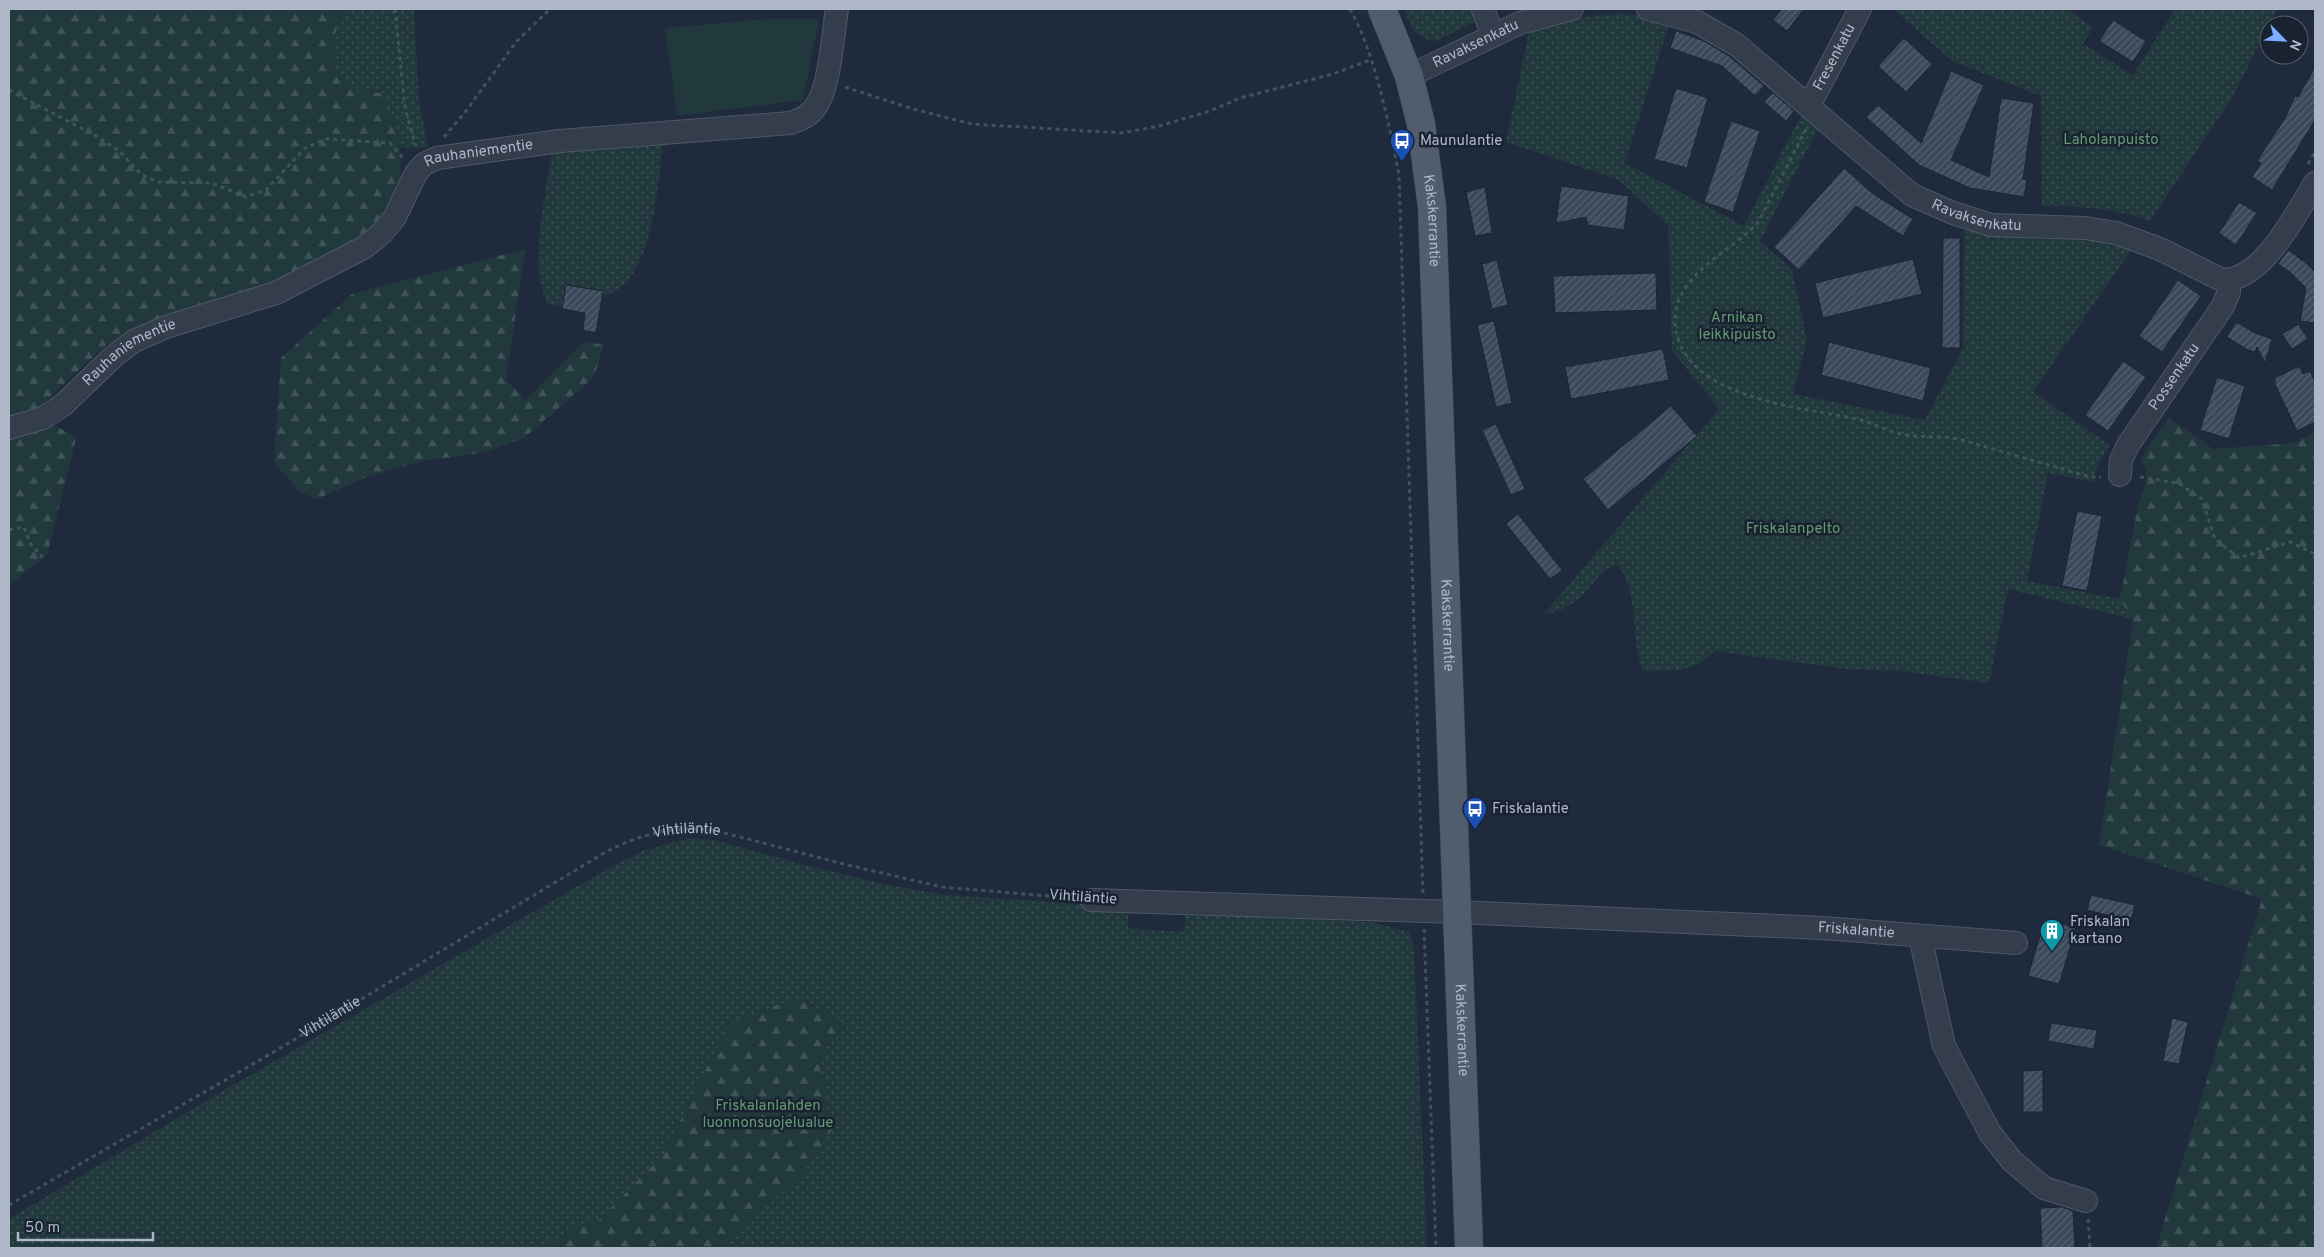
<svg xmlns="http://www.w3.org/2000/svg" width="2324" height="1257" viewBox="0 0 2324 1257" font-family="Overpass,sans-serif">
<defs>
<pattern id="grass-dots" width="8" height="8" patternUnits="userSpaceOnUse" patternTransform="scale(1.25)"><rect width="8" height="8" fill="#21393d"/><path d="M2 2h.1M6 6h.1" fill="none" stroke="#3f5458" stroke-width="1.8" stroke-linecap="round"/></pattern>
<pattern id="forest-firs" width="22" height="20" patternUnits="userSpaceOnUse" patternTransform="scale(1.25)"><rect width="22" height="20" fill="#21393d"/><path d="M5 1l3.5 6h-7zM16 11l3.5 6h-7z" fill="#3f5458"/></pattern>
<pattern id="building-hatch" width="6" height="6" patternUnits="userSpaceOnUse" patternTransform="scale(1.25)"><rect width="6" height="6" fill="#3b495b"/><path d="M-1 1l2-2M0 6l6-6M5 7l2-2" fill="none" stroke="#556171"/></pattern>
</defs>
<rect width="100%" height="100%" fill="#1f2b3c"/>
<g fill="url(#grass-dots)">
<path d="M352 9H414L419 101 428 147 400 148 397 128 385 94C371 91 356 89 344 81 330 71 330 42 338 27 341 21 348 14 352 9Z"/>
<path d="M1404 9H1475L1476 21 1436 41C1416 40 1410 25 1404 9Z"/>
<path d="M1893 9H2067L2093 28 2083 44 2133 75 2175 9H2277L2232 98 2150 221C2114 208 2080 206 2042 206L2041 96 1952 61Z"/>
<path d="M1619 13 1647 17 1669 24 1625 163 1744 226 1801 115 1818 129 1760 241 1792 270 1807 339 1793 394 1925 420 1963 348 1964 228 2018 238 2091 240 2132 249 2033 392 2110 445 2098 463 2093 482 2048 473 2027 581 2120 599 2133 619 2008 589 1989 683 1901 671 1846 669 1714 651C1694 673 1671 671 1643 671 1630 638 1640 594 1618 565 1594 567 1586 611 1544 614L1719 409 1672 350 1668 226 1619 180 1506 142 1529 31 1568 19Z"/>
<path d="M663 144C657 187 654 285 602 296V291L566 285 563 307 548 304C526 265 548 191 552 147Z"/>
<polygon points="689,838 714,840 817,868 888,885 946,895 1128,907 1128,928 1184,932 1186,910 1376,923 1409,932 1414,949 1427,1248 9,1248 9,1219 216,1095 611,867 642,851"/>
</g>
<g fill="url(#forest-firs)">
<path d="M9 9H352C348 14 341 21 338 27 330 42 330 71 344 81 356 89 371 91 385 94L397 128 401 158 400 187 374 232 264 289 137 327 105 346 40 406 53 424 76 438 47 555 9 585Z"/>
<polygon points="525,249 506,380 525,400 583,343 604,344 594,377 524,438 484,453 421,461 367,477 317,499 300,492 274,462 281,358 352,294"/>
<polygon points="2169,418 2213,449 2293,443 2315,433 2315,1248 2156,1248 2262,899 2099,845 2133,620 2120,599 2138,505 2145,487 2146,470 2141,458"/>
<polygon points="795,998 844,1021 818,1060 833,1128 801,1176 722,1248 546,1248 557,1238 581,1225 598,1221 663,1155 729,1024"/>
</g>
<polygon fill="#21393d" points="767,19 819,19 803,100 677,116 665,28"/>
<g fill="url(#building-hatch)" stroke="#1b2433">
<polygon points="1782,9 1804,9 1787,31 1773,20"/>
<polygon points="2113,20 2146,41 2133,62 2099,41"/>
<polygon points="1676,31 1704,41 1729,56 1764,86 1755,96 1722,66 1670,48"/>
<polygon points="1904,38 1932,64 1906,92 1878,66"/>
<polygon points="2315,67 2315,120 2272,190 2252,177 2261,163 2257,161 2285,118 2295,96 2298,97"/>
<polygon points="1951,71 1984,85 1951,160 1989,177 2001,98 2034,103 2023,179 2027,180 2024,197 1970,188 1919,165 1866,117 1878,105 1921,143"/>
<polygon points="1676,88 1708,98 1687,168 1654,159"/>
<polygon points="1773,93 1794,111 1786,121 1764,102"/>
<polygon points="1731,121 1760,131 1733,212 1704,202"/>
<polygon points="1844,168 1872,193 1913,219 1903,236 1856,206 1799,270 1774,247"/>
<polygon points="1561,186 1629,196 1624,230 1588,225 1586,217 1556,223"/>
<polygon points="1485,187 1492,233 1475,236 1466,192"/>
<polygon points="2239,202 2257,213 2236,245 2219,233"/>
<polygon points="1943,238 1960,238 1960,348 1942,348"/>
<polygon points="2288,250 2306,263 2315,272 2315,323 2300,321 2306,288 2290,272 2278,264"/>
<polygon points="1913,259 1922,294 1823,318 1815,283"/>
<polygon points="1497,260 1508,305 1492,309 1482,264"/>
<polygon points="1656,273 1657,310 1555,313 1553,276"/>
<polygon points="2178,280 2201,296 2162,352 2139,336"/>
<polygon points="566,285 603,291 596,333 583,330 585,313 562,309"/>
<polygon points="1494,321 1512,403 1496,407 1477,325"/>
<polygon points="2236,322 2255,333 2272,339 2265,363 2257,347 2255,352 2248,350 2227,337"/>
<polygon points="2298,324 2308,339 2292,349 2282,334"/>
<polygon points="1829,342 1931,368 1923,401 1821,375"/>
<polygon points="1663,349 1669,380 1571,399 1565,367"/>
<polygon points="2123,361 2146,377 2108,431 2085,415"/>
<polygon points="2299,366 2303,374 2310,371 2315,382 2315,422 2297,431 2275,384 2275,378"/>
<polygon points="2217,377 2245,386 2229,439 2200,430"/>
<polygon points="1671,406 1697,436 1608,510 1583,479"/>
<polygon points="1496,424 1525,489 1511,495 1482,430"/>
<polygon points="2077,511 2102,516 2087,591 2062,586"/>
<polygon points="1518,514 1562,570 1550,579 1506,524"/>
<polygon points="2091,895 2135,905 2131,921 2087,910"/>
<polygon points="2045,919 2076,928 2059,984 2028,976"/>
<polygon points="2172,1018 2188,1022 2179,1064 2163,1061"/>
<polygon points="2051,1023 2097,1030 2094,1049 2048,1041"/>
<polygon points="2043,1070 2043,1112 2023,1112 2023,1071"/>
<polygon points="2062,1207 2073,1211 2075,1248 2042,1248 2040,1208"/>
</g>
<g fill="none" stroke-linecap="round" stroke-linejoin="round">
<defs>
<g id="minor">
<polyline points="1483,9 1493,36"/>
<path id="s2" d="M1648 9 1697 22 1737 45 1912 195 1953 213 1991 225 2085 228 2116 233 2160 249 2220 279C2260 286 2297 212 2315 183"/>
<path id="s3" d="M1409 76 1520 23 1572 9"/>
<path id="s4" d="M1809 106 1860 9"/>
<path id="s5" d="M9 428 43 418 63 405 114 356 134 341 166 327 276 293 365 247 382 233 395 217 416 173 424 164 437 158 560 141 791 123C801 119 810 116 816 106 830 87 833 33 837 9"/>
<path id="s6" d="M2120 475 2121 460 2128 445 2223 306 2229 292V281"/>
<path id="s7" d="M1091 900 1456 912 1823 928 2016 943"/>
<polyline points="1920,936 1944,1046 1990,1133 2012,1161 2044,1188 2086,1201"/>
</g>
<g id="major">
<path id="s8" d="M1382 9 1409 76 1421 124 1432 207 1469 1248"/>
</g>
</defs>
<use href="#minor" stroke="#4e5867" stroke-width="24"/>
<use href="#major" stroke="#3d4655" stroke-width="29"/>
<g stroke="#3c5557" stroke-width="3" stroke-dasharray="4 4" stroke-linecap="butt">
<polyline points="395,9 405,108 416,146"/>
<path d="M1350 9C1375 53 1389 125 1399 175L1423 893"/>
<polyline points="845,87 913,109 972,124 1122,133 1159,126 1210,111 1240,98 1333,74 1370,60"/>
<polyline points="9,90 96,136 119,151 141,174 157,182 212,183 246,197 266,190 304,149 325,139 390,143 404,159"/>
<path d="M1806 129 1759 221C1733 252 1673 273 1675 323 1680 397 1797 407 1852 418 1871 421 1887 432 1906 435 1926 438 1946 435 1966 441 1996 450 2027 459 2057 467 2071 471 2087 478 2101 477"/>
<polyline points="444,137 466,111 516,42 550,9"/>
<polyline points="2308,164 2315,152"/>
<polyline points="2140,477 2178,483 2202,499 2215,539 2239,558 2290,542 2315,554"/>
<polyline points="9,530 24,527 30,543 43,558"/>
<polyline points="1424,929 1436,1248"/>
<path id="s1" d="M9 1205 272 1053 604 853C640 834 672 826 713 830L852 866 942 887 1072 898"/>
<polyline points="2088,1219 2090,1248"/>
</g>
<use href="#minor" stroke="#333d4c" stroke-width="22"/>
<use href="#major" stroke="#515c6c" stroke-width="28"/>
</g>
<defs>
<symbol id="bus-pin" viewBox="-11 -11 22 30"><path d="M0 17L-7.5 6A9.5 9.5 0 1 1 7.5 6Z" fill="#1a4fb4" stroke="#192231"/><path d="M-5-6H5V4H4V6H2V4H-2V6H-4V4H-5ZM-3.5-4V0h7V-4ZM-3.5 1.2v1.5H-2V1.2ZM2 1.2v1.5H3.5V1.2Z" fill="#fff"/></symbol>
<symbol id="building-pin" viewBox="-11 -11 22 30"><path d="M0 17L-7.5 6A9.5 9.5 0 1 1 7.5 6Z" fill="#0f9aa8" stroke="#192231"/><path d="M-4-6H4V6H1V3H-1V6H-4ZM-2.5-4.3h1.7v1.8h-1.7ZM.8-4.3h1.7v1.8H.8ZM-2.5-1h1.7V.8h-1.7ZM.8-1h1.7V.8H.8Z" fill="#fff"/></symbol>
</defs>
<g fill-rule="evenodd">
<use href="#bus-pin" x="1388" y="127" width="28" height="38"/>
<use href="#bus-pin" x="1461" y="795" width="28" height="38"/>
<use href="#building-pin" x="2038" y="917" width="28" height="38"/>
</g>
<g text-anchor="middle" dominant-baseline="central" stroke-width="5" stroke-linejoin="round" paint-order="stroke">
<g font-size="15" fill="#aeb8c8" stroke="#192231">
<text stroke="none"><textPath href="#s3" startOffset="74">Ravaksenkatu</textPath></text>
<text stroke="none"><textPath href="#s4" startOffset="55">Fresenkatu</textPath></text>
<text stroke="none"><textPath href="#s5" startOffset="565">Rauhaniementie</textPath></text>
<text stroke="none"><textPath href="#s2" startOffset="396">Ravaksenkatu</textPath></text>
<text stroke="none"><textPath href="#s8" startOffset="219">Kakskerrantie</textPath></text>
<text stroke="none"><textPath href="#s5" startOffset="145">Rauhaniementie</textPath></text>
<text stroke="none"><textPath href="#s6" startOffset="114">Possenkatu</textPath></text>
<text stroke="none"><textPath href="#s8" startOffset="624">Kakskerrantie</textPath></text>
<text stroke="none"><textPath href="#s1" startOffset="778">Vihtiläntie</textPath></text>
<text transform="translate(1083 898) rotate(4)">Vihtiläntie</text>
<text stroke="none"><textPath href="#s7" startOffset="766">Friskalantie</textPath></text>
<text stroke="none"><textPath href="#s1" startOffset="372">Vihtiläntie</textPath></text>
<text stroke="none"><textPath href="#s8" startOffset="1029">Kakskerrantie</textPath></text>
</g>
<g font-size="15" fill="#639b71" stroke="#192231">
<text x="2111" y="140">Laholanpuisto</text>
<text x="1737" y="318">Arnikan<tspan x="1737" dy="17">leikkipuisto</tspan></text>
<text x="1793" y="529">Friskalanpelto</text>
<text x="768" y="1106">Friskalanlahden<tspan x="768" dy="17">luonnonsuojelualue</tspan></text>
</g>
<g font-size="15" fill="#aeb8c8" stroke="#192231" text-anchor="start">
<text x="1420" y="141">Maunulantie</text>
<text x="1492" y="809">Friskalantie</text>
<text x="2070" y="922">Friskalan<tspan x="2070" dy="17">kartano</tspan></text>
</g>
</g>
<rect width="2324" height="1257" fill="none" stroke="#aeb8c8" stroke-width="20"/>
<g transform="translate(2284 40) rotate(114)"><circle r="24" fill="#192231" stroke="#555e6d"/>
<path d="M0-4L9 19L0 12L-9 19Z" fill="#7cadff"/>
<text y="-8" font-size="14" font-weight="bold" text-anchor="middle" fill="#aeb8c8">N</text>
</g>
<path d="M18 1232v8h135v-8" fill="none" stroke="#aeb8c8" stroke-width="2.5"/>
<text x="25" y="1232" font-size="15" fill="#aeb8c8" stroke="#192231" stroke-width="4" paint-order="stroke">50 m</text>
</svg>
